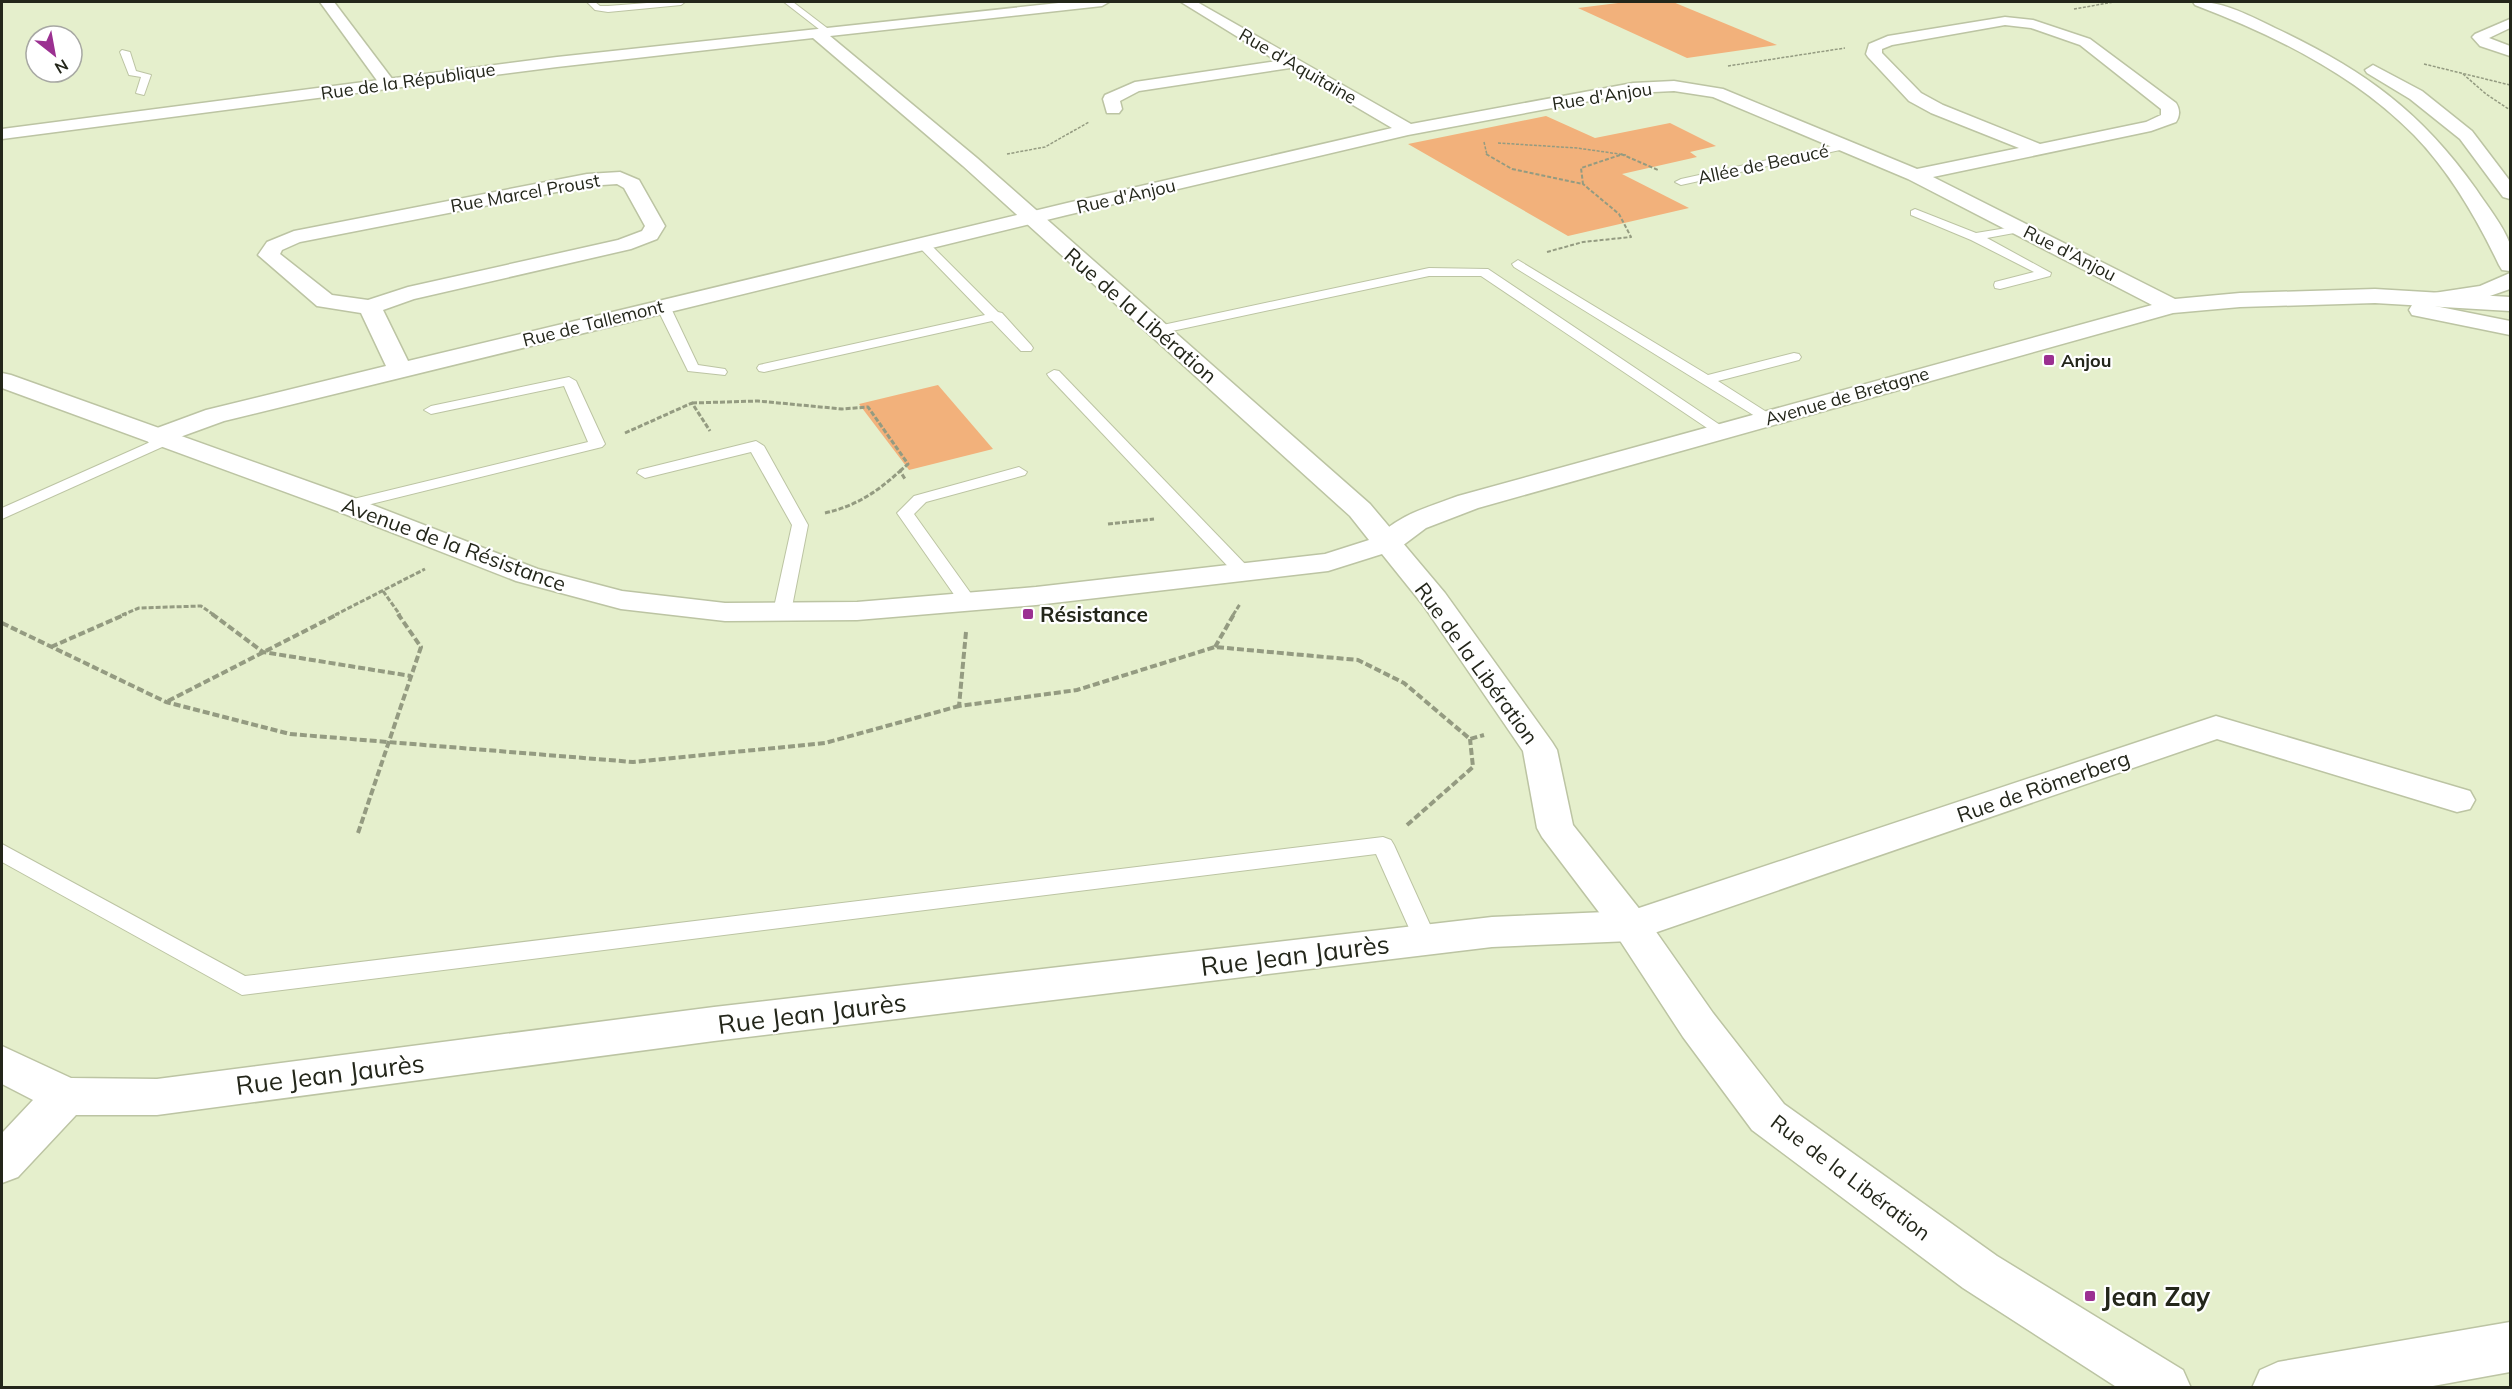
<svg xmlns="http://www.w3.org/2000/svg" width="2512" height="1389" viewBox="0 0 2512 1389" font-family="Mulish,sans-serif">
<rect width="100%" height="100%" fill="#e5efcc"/>
<g fill="#f2b17b">
<polygon points="1626,2 1673,2 1777,45 1687,58 1578,8"/>
<polygon points="1546,116 1595,138 1670,123 1716,146 1690,152 1697,157 1622,174 1689,208 1568,236 1408,144"/>
<polygon points="938,385 993,449 909,470 859,404"/>
</g>
<g fill="none" stroke-linecap="round" stroke-linejoin="round">
<defs>
<g id="service">
<polygon points="587,2 595,2 600,6 608,6 660,2 685,2 681,5 608,12 595,10"/>
<polygon points="784,2 793,2 831,31 824,33"/>
<polygon points="122,50 130,52 136,71 151,75 144,95 136,93 141,77 129,75 120,52"/>
<polygon points="1845,143 1850,146 1849,148 1681,185 1675,182 1681,179"/>
<polygon points="1915,209 1976,233 2025,225 2025,231 1987,238 2051,273 2050,276 2000,289 1995,288 1994,285 1995,282 2034,272 1971,240 1911,215 1911,211"/>
<polygon points="924,241 928,242 998,312 1002,313 1031,345 1033,348 1031,351 1021,351 992,321 764,372 759,371 757,368 759,365 985,315 920,248 918,245"/>
<polygon points="1518,260 1708,375 1794,353 1799,354 1801,357 1799,360 1718,381 1776,418 1773,421 1763,421 1514,267 1512,264"/>
<polygon points="1429,268 1488,269 1729,431 1726,434 1716,434 1481,276 1429,276 1158,334 1151,330 1158,326"/>
<polygon points="663,302 670,306 698,365 725,369 727,372 725,375 688,371 656,306"/>
<polygon points="1054,370 1059,371 1249,568 1252,572 1249,576 1237,576 1049,377 1047,374"/>
<polygon points="569,377 576,381 605,444 602,447 347,510 339,505 341,502 588,442 564,386 431,414 424,410 431,406"/>
<polygon points="166,435 174,440 171,443 2,519 2,508"/>
<polygon points="756,441 764,446 808,525 791,612 788,616 776,616 773,612 792,525 751,452 645,478 637,473 639,470"/>
<polygon points="1019,467 1027,472 1025,475 926,502 914,514 977,602 974,606 962,606 897,513 914,496"/>
<polygon points="1383,837 1391,840 1394,845 1437,940 1433,946 1425,949 1417,946 1376,854 242,995 2,862 2,844 245,976"/>
</g>
<g id="minor">
<polygon points="320,2 334,2 393,80 395,83 393,86 381,86"/>
<path d="M1181 2H1197L1411 124 1633 83 1674 81 1723 89 1917 169 2019 148 1931 113 1909 101 1868 57 1866 54 1869 44 1888 36 2005 17 2033 20 2090 39 2176 103C2180 109 2180 116 2176 122L2151 131 1933 177 2175 299 2240 293 2375 289 2510 297V311L2375 303 2240 307 2173 313 1478 508 1426 528 1398 549 1388 552 1378 549 1374 543C1392 516 1429 507 1458 496L2152 305 1908 179 1713 97 1674 91 1633 93 1408 135 1067 215 224 421 158 445 149 443 145 437 149 431 206 410 386 366 361 313 317 306 258 255 267 242 294 231 587 174 620 172 639 180 665 226 657 239 631 249 414 299 383 310 408 361 1067 203 1392 128 1290 68 1139 91 1120 101 1122 109 1119 113H1107L1103 99 1105 95 1135 82 1277 61ZM2005 25 2031 28 2080 45 2161 109V115L2146 122 2040 144 1943 105 1921 93 1882 53V49L1892 45ZM617 184 624 188 645 226 642 231 618 240 408 287 368 300 332 295 280 254 282 250 300 242 587 186Z"/>
<polygon points="2510,19 2510,28 2489,38 2510,46 2510,56 2480,46 2472,37 2475,34"/>
<polygon points="2216,716 2470,791 2475,800 2470,809 2457,812 2217,739 1631,941 1492,947 714,1041 157,1115 76,1115 18,1177 2,1183 2,1133 33,1100 2,1084 2,1046 71,1078 157,1079 714,1007 1492,917 1630,911"/>
<polygon points="2510,1322 2510,1372 2422,1388 2252,1388 2260,1370 2278,1362"/>
</g>
<polygon id="tertiary" points="1068,2 1109,2 1102,6 830,36 977,158 1370,504 1445,593 1552,742 1557,750 1573,825 1645,916 1713,1013 1784,1104 1997,1256 2183,1370 2191,1388 2118,1388 1963,1288 1752,1130 1683,1037 1617,936 1542,837 1537,828 1523,751 1423,605 1382,554 1328,571 1036,605 857,620 725,621 621,609 516,581 337,511 2,388 2,373 11,375 357,499 538,569 622,591 725,603 857,602 1036,587 1325,554 1369,540 1350,516 963,166 813,38 557,67 2,139 2,129 557,57"/>
<g id="secondary">
<path d="M2193 2C2221 0 2250 16 2275 28 2362 69 2420 110 2476 189 2487 206 2503 225 2510 244 2512 252 2510 263 2510 271L2502 270 2499 265C2477 219 2450 172 2414 135 2354 74 2274 35 2195 5Z"/>
<polygon points="2373,65 2422,91 2472,131 2510,181 2510,199 2503,197 2460,139 2410,99 2367,73 2365,70"/>
<polygon points="2510,273 2510,289 2484,298 2435,306 2427,304 2424,299 2427,294 2480,286"/>
<polygon points="2420,303 2510,321 2510,335 2412,315 2409,310 2412,305"/>
</g>
</defs>
<use href="#service" stroke="#bcc4a3" stroke-width="2"/>
<use href="#minor" stroke="#bcc4a3" stroke-width="3"/>
<use href="#tertiary" stroke="#bcc4a3" stroke-width="3"/>
<use href="#secondary" stroke="#bcc4a3" stroke-width="3"/>
<g stroke="#949b81" stroke-width="1.5" stroke-dasharray="3 1.5" stroke-linecap="butt">
<polyline points="2074,9 2114,2"/>
<polyline points="2424,64 2510,85"/>
<polyline points="1728,66 1845,48"/>
<polyline points="2463,74 2486,94 2510,110"/>
<polyline points="1484,142 1487,155"/>
<polyline points="1498,143 1577,148 1626,155"/>
<polyline points="1007,154 1045,147 1089,122"/>
</g>
<g stroke="#949b81" stroke-width="2" stroke-dasharray="4 2" stroke-linecap="butt">
<polyline points="1486,154 1512,169 1583,184 1581,168 1620,155"/>
<polyline points="1621,154 1658,170"/>
<polyline points="1547,252 1583,242 1631,237 1619,214 1583,184"/>
</g>
<g stroke="#949b81" stroke-width="3" stroke-dasharray="5 2" stroke-linecap="butt">
<polyline points="692,403 758,401 842,409 868,407 908,464 900,471"/>
<polyline points="625,433 692,403 710,431"/>
<path d="M825 513C856 506 877 492 900 471L905 479"/>
<polyline points="1108,524 1154,519"/>
<polyline points="383,591 400,615"/>
<polyline points="122,615 139,608 201,606 214,615"/>
<polyline points="335,615 425,569"/>
<polyline points="1233,615 1240,604"/>
</g>
<g stroke="#949b81" stroke-width="4" stroke-dasharray="7 3" stroke-linecap="butt">
<polyline points="212,614 263,652 411,676"/>
<polyline points="2,623 166,702 290,734 633,762 825,743 959,706"/>
<polyline points="966,632 959,706 1077,690 1215,647 1358,660 1404,683 1470,739 1484,735"/>
<polyline points="51,647 126,614"/>
<polyline points="1215,647 1234,614"/>
<polyline points="168,701 338,614"/>
<polyline points="1407,825 1473,767 1470,739"/>
<polyline points="358,833 421,647 398,614"/>
</g>
<use href="#service" fill="#fff" fill-rule="evenodd"/>
<use href="#minor" fill="#fff" fill-rule="evenodd"/>
<use href="#tertiary" fill="#fff" fill-rule="evenodd"/>
<use href="#secondary" fill="#fff" fill-rule="evenodd"/>
</g>
<g fill="#9b3091" stroke="#fff" stroke-width="2">
<rect x="2043" y="354" width="12" height="12" rx="3"/>
<rect x="1022" y="608" width="12" height="12" rx="3"/>
<rect x="2084" y="1290" width="12" height="12" rx="3"/>
</g>
<g text-anchor="middle" dominant-baseline="central" stroke-width="4.5" stroke-linejoin="round" paint-order="stroke">
<g font-size="18" fill="#23261a" stroke="#fff">
<text transform="translate(1298 66) rotate(30)">Rue d'Aquitaine</text>
<text transform="translate(408 81) rotate(-8)">Rue de la République</text>
<text transform="translate(1602 96) rotate(-9)">Rue d'Anjou</text>
<text transform="translate(1763 164) rotate(-12)">Allée de Beaucé</text>
<text transform="translate(525 193) rotate(-10)">Rue Marcel Proust</text>
<text transform="translate(1126 196) rotate(-13)">Rue d'Anjou</text>
<text transform="translate(2070 253) rotate(27)">Rue d'Anjou</text>
<text transform="translate(593 323) rotate(-14)">Rue de Tallemont</text>
<text transform="translate(1847 396) rotate(-16)">Avenue de Bretagne</text>
</g>
<g font-size="18" font-weight="bold" fill="#23261a" stroke="#fff" text-anchor="start">
<text x="2061" y="360">Anjou</text>
</g>
<g font-size="21" fill="#23261a" stroke="#fff">
<text transform="translate(1141 315) rotate(41)">Rue de la Libération</text>
<text transform="translate(454 544) rotate(20)">Avenue de la Résistance</text>
<text transform="translate(1477 663) rotate(54)">Rue de la Libération</text>
<text transform="translate(2043 786) rotate(-19)">Rue de Römerberg</text>
<text transform="translate(1851 1177) rotate(37)">Rue de la Libération</text>
</g>
<g font-size="21" font-weight="bold" fill="#23261a" stroke="#fff" text-anchor="start">
<text x="1040" y="614">Résistance</text>
</g>
<g font-size="26" fill="#23261a" stroke="#fff">
<text transform="translate(1295 955) rotate(-7)">Rue Jean Jaurès</text>
<text transform="translate(812 1013) rotate(-7)">Rue Jean Jaurès</text>
<text transform="translate(330 1074) rotate(-7)">Rue Jean Jaurès</text>
</g>
<g font-size="26" font-weight="bold" fill="#23261a" stroke="#fff" text-anchor="start">
<text x="2102" y="1296">Jean Zay</text>
</g>
</g>
<rect width="2512" height="1389" fill="none" stroke="#23261a" stroke-width="6"/>
<g transform="translate(54 54) rotate(149)"><circle r="28" fill="#ffffff" stroke="#a7a8a3" stroke-width="1.5"/>
<path d="M0-4.5L10 22L0 15L-10 22Z" fill="#9b3091"/>
<text y="-9" font-size="16" font-weight="bold" text-anchor="middle" fill="#23261a">N</text>
</g>
</svg>
